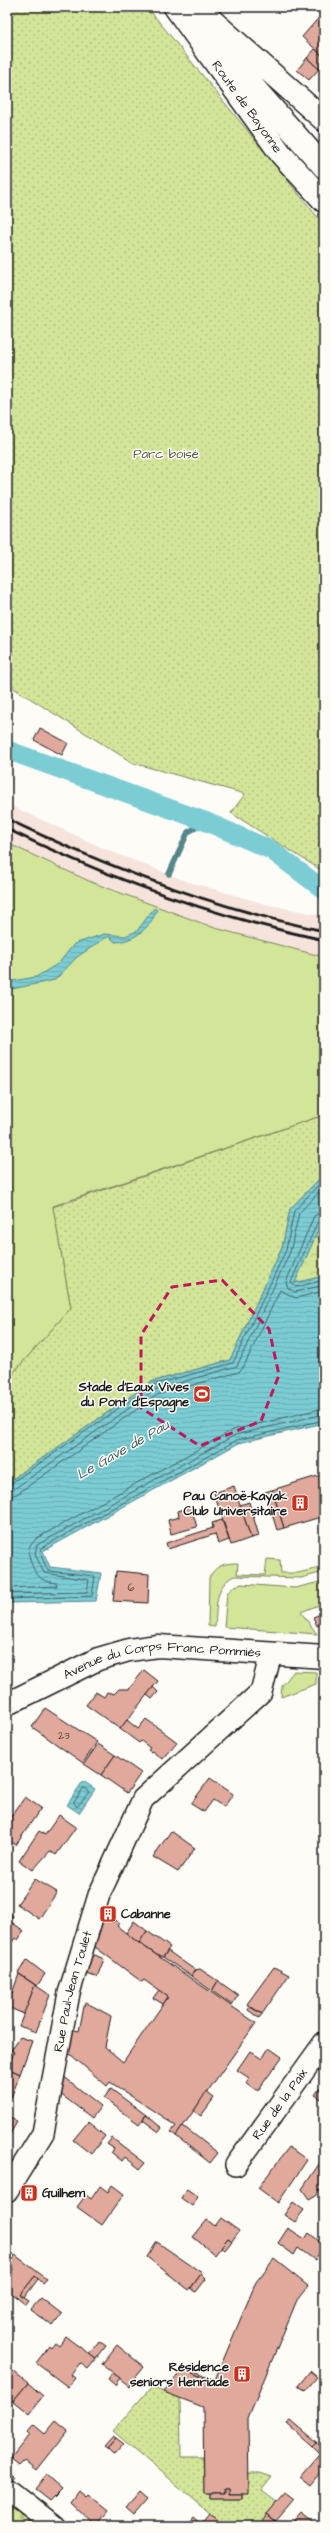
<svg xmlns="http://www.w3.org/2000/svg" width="331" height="2533" viewBox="0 0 331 2533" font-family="'Architects Daughter',sans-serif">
<defs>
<pattern id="forest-crowns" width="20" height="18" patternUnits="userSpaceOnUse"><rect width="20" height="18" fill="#d3e599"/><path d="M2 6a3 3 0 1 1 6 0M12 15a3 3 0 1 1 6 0" fill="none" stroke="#b5c483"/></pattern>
<pattern id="cemetery-stones" width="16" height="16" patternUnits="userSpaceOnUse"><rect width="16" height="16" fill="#d3e599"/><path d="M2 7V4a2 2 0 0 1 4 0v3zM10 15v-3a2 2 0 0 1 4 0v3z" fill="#b5c483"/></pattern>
<pattern id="park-dots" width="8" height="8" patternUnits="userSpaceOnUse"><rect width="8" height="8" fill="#d3e599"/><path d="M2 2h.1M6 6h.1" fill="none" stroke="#b5c483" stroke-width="1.8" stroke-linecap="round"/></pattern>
<pattern id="water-rules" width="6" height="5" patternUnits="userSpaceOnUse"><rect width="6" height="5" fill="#7bccd4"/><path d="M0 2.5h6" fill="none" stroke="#6aafb5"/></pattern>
</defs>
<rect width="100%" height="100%" fill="#fdfcf7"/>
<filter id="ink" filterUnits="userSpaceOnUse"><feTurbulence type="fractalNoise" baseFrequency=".025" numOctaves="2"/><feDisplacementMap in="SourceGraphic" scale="8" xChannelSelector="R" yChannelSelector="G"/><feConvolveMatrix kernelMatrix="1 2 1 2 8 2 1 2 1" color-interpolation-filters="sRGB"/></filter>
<g filter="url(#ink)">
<polygon fill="#f5e3dc" points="7,804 105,849 186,881 269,905 324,916 324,957 215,928 91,882 7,843"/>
<g fill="#d3e599" stroke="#78805a">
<polygon points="7,843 91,882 215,928 324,957 324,1115 53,1206 71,1308 7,1380"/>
<path d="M267 1559 280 1560 281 1573H298L324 1567V1572L301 1578 234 1576C214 1586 217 1607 215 1627L208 1626 209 1578C216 1565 224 1563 238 1563L237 1574 265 1575Z"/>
<polygon points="324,1581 324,1603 301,1612 317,1634 224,1627 227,1593 235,1586 241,1584 295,1588"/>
<polygon points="294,1671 316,1672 316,1684 281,1697 282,1686"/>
</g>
<polygon fill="url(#forest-crowns)" stroke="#78805a" points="324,1217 324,1276 294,1283 323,1219"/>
<polygon fill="url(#cemetery-stones)" stroke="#78805a" points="7,2502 36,2526 7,2526"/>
<g fill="url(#park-dots)" stroke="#78805a">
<polygon points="7,7 147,7 324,225 324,872 231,813 245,794 133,763 7,684"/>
<polygon points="324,1115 324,1174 290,1209 282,1248 230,1360 151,1382 7,1483 7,1380 71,1308 53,1207"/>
<polygon points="151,2387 180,2398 181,2457 203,2457 204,2494 210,2494 210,2499 242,2499 248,2473 260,2473 272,2477 262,2490 278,2502 258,2526 216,2526 219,2522 113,2431"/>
</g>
<g fill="url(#water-rules)" stroke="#55868a">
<path d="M154 908 157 910C150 928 135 941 115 942L110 937H107L77 957 55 980 7 990V982L36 977 59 963 74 944 104 934 125 936 137 931Z"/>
<polygon points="324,1174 324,1217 295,1283 324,1276 324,1423 239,1443 43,1551 50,1567 101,1573 96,1601 7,1603 7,1483 151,1382 230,1360 282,1248 290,1209"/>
<polygon points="83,1781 95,1789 79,1813 67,1805"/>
</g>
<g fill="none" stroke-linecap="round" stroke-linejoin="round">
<g stroke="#426266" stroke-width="1">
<polyline points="324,1211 314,1216 286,1282 288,1288 295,1292 324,1285"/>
<polyline points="324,1216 319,1219 291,1282 297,1287 324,1280"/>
<polyline points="7,1486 152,1385 233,1363 286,1250 294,1211 324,1179"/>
<polyline points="7,1491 14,1489 155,1390 237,1366 290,1252 299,1213 324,1187"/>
<polyline points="7,1497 17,1494 157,1395 239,1372 244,1366 280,1290 296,1298 324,1291"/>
<path d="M7 1588 57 1586 56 1583C52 1582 47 1582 44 1580 34 1576 27 1556 29 1547L37 1538 233 1430 324 1408"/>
<polyline points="7,1594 87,1592 89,1580 44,1573 35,1554 37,1545 235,1435 324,1414"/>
<polyline points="7,1599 92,1596 95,1576 48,1571 40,1553 41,1548 237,1440 324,1420"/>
<polygon points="84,1788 89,1792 77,1807 74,1803"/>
</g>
<polyline stroke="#55868a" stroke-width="5.5" points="169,874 188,832 207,822"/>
<polyline stroke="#7bccd4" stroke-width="19" points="7,750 207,822 271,850 324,890"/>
</g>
<g fill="#e1a89c" stroke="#1c1c1c">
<polygon points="321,15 324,18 324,57 302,37"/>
<polygon points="315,49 324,57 324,63 319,69 307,58"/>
<polygon points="307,58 319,69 309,80 297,70"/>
<polygon points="40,728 68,743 62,755 34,740"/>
<polygon points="324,1474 324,1516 284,1528 272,1490"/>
<polygon points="234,1486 251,1538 231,1545 214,1493"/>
<polygon points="272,1490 284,1528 277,1530 265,1492"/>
<polygon points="249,1502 259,1536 251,1538 240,1505"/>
<polygon points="191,1507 197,1527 171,1534 168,1520 179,1517 178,1511"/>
<polygon points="222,1520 229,1540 218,1544 215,1534 168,1549 166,1543 213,1528 212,1523"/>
<polygon points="116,1571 149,1574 148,1603 113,1601"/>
<polygon points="324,1613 324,1623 317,1626 313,1617"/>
<polygon points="144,1670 158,1681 120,1729 86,1705 96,1692 104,1697 107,1692 114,1694 119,1689 129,1689"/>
<polygon points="153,1687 158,1692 152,1699 147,1695"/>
<polygon points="45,1708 97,1742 83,1763 32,1727"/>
<polygon points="146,1719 177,1742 162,1759 152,1751 151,1752 148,1750 150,1748 141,1741 139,1743 120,1729 127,1720 138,1729"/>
<polygon points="98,1744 115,1755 101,1775 84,1764"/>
<polygon points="115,1755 141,1773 127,1793 101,1775"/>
<polygon points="210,1778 233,1794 224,1807 213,1800 204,1812 191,1804"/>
<polygon points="25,1797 41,1808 16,1845 7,1839 7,1816 10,1818"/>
<polygon points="59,1815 76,1827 56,1855 50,1851 33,1870 19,1861 39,1831 45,1835"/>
<polygon points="171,1831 195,1848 178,1872 153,1857"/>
<polygon points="35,1879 57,1892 39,1919 17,1904"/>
<polygon points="106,1907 113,1913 109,1919 102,1914"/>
<polygon points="7,1912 13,1916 10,1921 24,1931 18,1940 15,1938 7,1950"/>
<polygon points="101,1914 113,1922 115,1920 119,1923 117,1926 139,1943 256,2023 176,2136 171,2132 176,2126 110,2082 107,2086 63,2048 67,2028 79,2031 85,2002 111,2016 105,2047 123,2062 168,1997 144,1980 142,1982 91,1944"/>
<polygon points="134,1921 147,1931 139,1943 126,1933"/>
<polygon points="147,1931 170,1947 163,1957 160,1957 139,1943"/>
<polygon points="168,1951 195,1970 191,1976 163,1957"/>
<polygon points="88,1952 104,1959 97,1977 81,1973"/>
<polygon points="27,1960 45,1974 37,1986 18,1973"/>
<polygon points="274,1967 289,1975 262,2014 247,2004"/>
<polygon points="200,1969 218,1981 212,1991 191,1976 195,1970"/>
<polygon points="19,1974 35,1985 24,2014 7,2007"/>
<polygon points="218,1981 238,1995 232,2005 212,1991"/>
<polygon points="35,1985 50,1995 36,2032 19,2026"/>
<polygon points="159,1990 168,1997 163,2004 153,1998"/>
<polygon points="250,2007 262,2014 259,2018 248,2010"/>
<polygon points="20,2037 32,2041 20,2074 8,2068 14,2052 11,2050"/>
<polygon points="269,2048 282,2057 259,2089 256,2090 246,2083 249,2078 237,2070 250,2051 262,2059"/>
<polygon points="324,2058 324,2074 316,2069"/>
<polygon points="7,2068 20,2074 11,2098 7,2096"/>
<polygon points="58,2072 101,2106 92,2118 55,2090"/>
<polygon points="111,2089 146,2115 139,2124 104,2098"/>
<polygon points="319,2089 324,2093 324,2101 315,2095"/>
<polygon points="206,2092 214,2098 201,2116 194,2111"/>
<polygon points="7,2115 17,2122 7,2139"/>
<polygon points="146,2115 162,2128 159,2132 143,2120"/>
<polygon points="88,2122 105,2136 91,2154 73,2140"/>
<polygon points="183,2126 218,2153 210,2163 176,2136"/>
<polygon points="112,2138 145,2163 140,2169 125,2157 122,2161 111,2152 113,2148 107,2144"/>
<polygon points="289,2147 307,2160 278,2203 258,2188"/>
<polygon points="324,2157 324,2184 316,2195 309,2199 302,2189"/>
<polygon points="112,2185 124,2194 102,2225 77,2207 86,2195 91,2199 100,2186 108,2192"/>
<polygon points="30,2187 35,2191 29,2200 24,2196"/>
<polygon points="187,2189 198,2197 192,2206 181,2198"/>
<polygon points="293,2202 304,2210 295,2222 284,2215"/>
<polygon points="221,2218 239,2231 232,2241 228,2238 215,2255 193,2237 207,2220 215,2226"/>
<polygon points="288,2228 305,2239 309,2233 324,2245 315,2260 298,2248 294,2255 278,2243"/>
<polygon points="228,2238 232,2241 225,2250 221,2247"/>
<polygon points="157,2242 202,2273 189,2290 147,2257"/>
<polygon points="15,2255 47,2279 43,2283 35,2276 20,2295 29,2301 26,2305 7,2290 7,2275 13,2270 8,2264"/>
<polygon points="274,2259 308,2286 297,2300 248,2418 249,2494 228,2494 228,2489 224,2489 224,2494 204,2494 203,2407 164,2392 183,2369 214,2382 256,2282"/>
<polygon points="201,2274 206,2279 196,2292 191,2288"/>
<polygon points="35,2276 38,2279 24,2298 20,2295"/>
<polygon points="41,2298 62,2314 53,2326 30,2310"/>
<polygon points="66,2337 96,2359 88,2369 80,2363 71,2375 75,2378 68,2387 36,2363 49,2346 51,2348 55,2343 59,2346"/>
<polygon points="99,2341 106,2346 96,2359 89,2354"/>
<polygon points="117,2345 144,2367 129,2386 102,2364"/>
<polygon points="185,2367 215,2380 214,2382 183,2369"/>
<polygon points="13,2371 28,2383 13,2401 7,2397 7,2379"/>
<polygon points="310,2371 317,2377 305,2391 298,2386"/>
<polygon points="113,2373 120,2378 115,2385 108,2379"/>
<polygon points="28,2383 43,2396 29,2414 13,2401"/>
<polygon points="56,2421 68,2431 37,2470 25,2460 20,2465 11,2458 30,2434 28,2432 34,2425 45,2434"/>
<polygon points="291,2421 316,2442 312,2446 287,2424"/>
<polygon points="113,2436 116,2438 107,2448 104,2446"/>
<polygon points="116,2438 124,2444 114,2455 107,2448"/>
<polygon points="316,2442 324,2449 319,2453 312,2446"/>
<polygon points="324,2449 324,2468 310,2485 300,2477"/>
<polygon points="7,2470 15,2476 9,2483 7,2482"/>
<polygon points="46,2475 62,2489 50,2501 35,2489"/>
<polygon points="224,2489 228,2489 228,2494 242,2494 242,2499 210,2499 210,2494 224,2494"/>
<polygon points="78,2490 85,2496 87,2494 108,2511 96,2526 70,2501"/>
<polygon points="140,2492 148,2499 134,2515 126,2508"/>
<polygon points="285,2493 294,2500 276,2521 267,2514"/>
<polygon points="209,2514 220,2522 216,2526 186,2526 193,2517 201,2524"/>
<polygon points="267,2514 275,2521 271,2526 258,2526"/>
<polygon points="301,2514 317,2526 291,2526"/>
</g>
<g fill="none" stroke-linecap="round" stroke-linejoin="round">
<defs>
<g id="minor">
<path id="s1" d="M236 2165 324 2043"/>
<path id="s2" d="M7 2191 43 2133 69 1993 99 1895 143 1799 261 1692 271 1654"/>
<polyline points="7,2489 54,2526"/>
</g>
<polyline id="tertiary" points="194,19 324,167"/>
<g id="secondary">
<path id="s3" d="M175 7 281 154 324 201"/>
<polyline points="197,7 324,120"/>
<path id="s4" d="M7 1704 98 1659 129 1650 158 1646 324 1657"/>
</g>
</defs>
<use href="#minor" stroke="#1c1c1c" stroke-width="24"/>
<use href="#tertiary" stroke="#1c1c1c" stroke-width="25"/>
<use href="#secondary" stroke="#1c1c1c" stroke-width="25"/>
<use href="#minor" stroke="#fdfcf7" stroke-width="21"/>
<use href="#tertiary" stroke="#fdfcf7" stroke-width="22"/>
<use href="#secondary" stroke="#fdfcf7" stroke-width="22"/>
<g stroke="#1c1c1c" stroke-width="3">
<path d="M7 819C107 867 214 908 324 931"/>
<path d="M7 829C108 878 214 917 324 940"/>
</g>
</g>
</g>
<path fill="none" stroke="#c2185b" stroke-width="3" stroke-dasharray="8 5" stroke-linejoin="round" d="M222 1280 269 1329 279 1375 261 1421 200 1446 141 1408V1335L172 1287Z"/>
<defs>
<symbol id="stadium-square" viewBox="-11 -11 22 22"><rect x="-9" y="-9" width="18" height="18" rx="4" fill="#c8321e" stroke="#fdfcf7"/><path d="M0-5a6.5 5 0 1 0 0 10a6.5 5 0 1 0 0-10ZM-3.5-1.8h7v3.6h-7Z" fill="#fff"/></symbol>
<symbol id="building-square" viewBox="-11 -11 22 22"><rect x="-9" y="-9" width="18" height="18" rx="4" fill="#c8321e" stroke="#fdfcf7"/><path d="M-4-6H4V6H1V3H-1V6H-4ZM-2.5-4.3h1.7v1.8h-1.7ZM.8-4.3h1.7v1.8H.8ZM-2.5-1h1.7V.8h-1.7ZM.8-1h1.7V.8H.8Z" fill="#fff"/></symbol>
</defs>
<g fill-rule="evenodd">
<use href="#stadium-square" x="192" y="1384" width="20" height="20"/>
<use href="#building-square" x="290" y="1493" width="20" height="20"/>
<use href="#building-square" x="98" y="1904" width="20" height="20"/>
<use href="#building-square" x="19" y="2183" width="20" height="20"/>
<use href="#building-square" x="232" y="2364" width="20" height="20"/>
</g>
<g text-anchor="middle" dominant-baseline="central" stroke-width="3" stroke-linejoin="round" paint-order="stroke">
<g font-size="11" fill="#4d3f3c">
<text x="131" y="1587">6</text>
<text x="64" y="1735">23</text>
</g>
<g font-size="13" fill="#1c1c1c" stroke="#fdfcf7">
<text stroke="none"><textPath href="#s3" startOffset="123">Route de Bayonne</textPath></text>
<text stroke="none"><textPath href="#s4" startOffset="165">Avenue du Corps Franc Pommiès</textPath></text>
<text stroke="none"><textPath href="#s2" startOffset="213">Rue Paul-Jean Toulet</textPath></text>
<text stroke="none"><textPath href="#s1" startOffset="75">Rue de la Paix</textPath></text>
</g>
<g font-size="13" fill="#535842" stroke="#fdfcf7">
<text x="166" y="454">Parc boisé</text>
</g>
<g font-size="13" font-weight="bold" fill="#1c1c1c" stroke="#fdfcf7" text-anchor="end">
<text x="189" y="1387">Stade d'Eaux Vives<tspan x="189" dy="15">du Pont d'Espagne</tspan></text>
<text x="287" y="1496">Pau Canoë-Kayak<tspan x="287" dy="15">Club Universitaire</tspan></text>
<text x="121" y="1914" text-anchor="start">Cabanne</text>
<text x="42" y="2193" text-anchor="start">Guilhem</text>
<text x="229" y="2367">Résidence<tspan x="229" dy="15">seniors Henriade</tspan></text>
</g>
<g font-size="14" font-style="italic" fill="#3d5a5c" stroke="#fdfcf7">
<text transform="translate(123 1450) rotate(-30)">Le Gave de Pau</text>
</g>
</g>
<rect width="331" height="2533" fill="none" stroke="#fdfcf7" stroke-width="24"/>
<rect x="12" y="12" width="307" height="2509" fill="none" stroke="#1c1c1c" stroke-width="1.5" filter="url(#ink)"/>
</svg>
